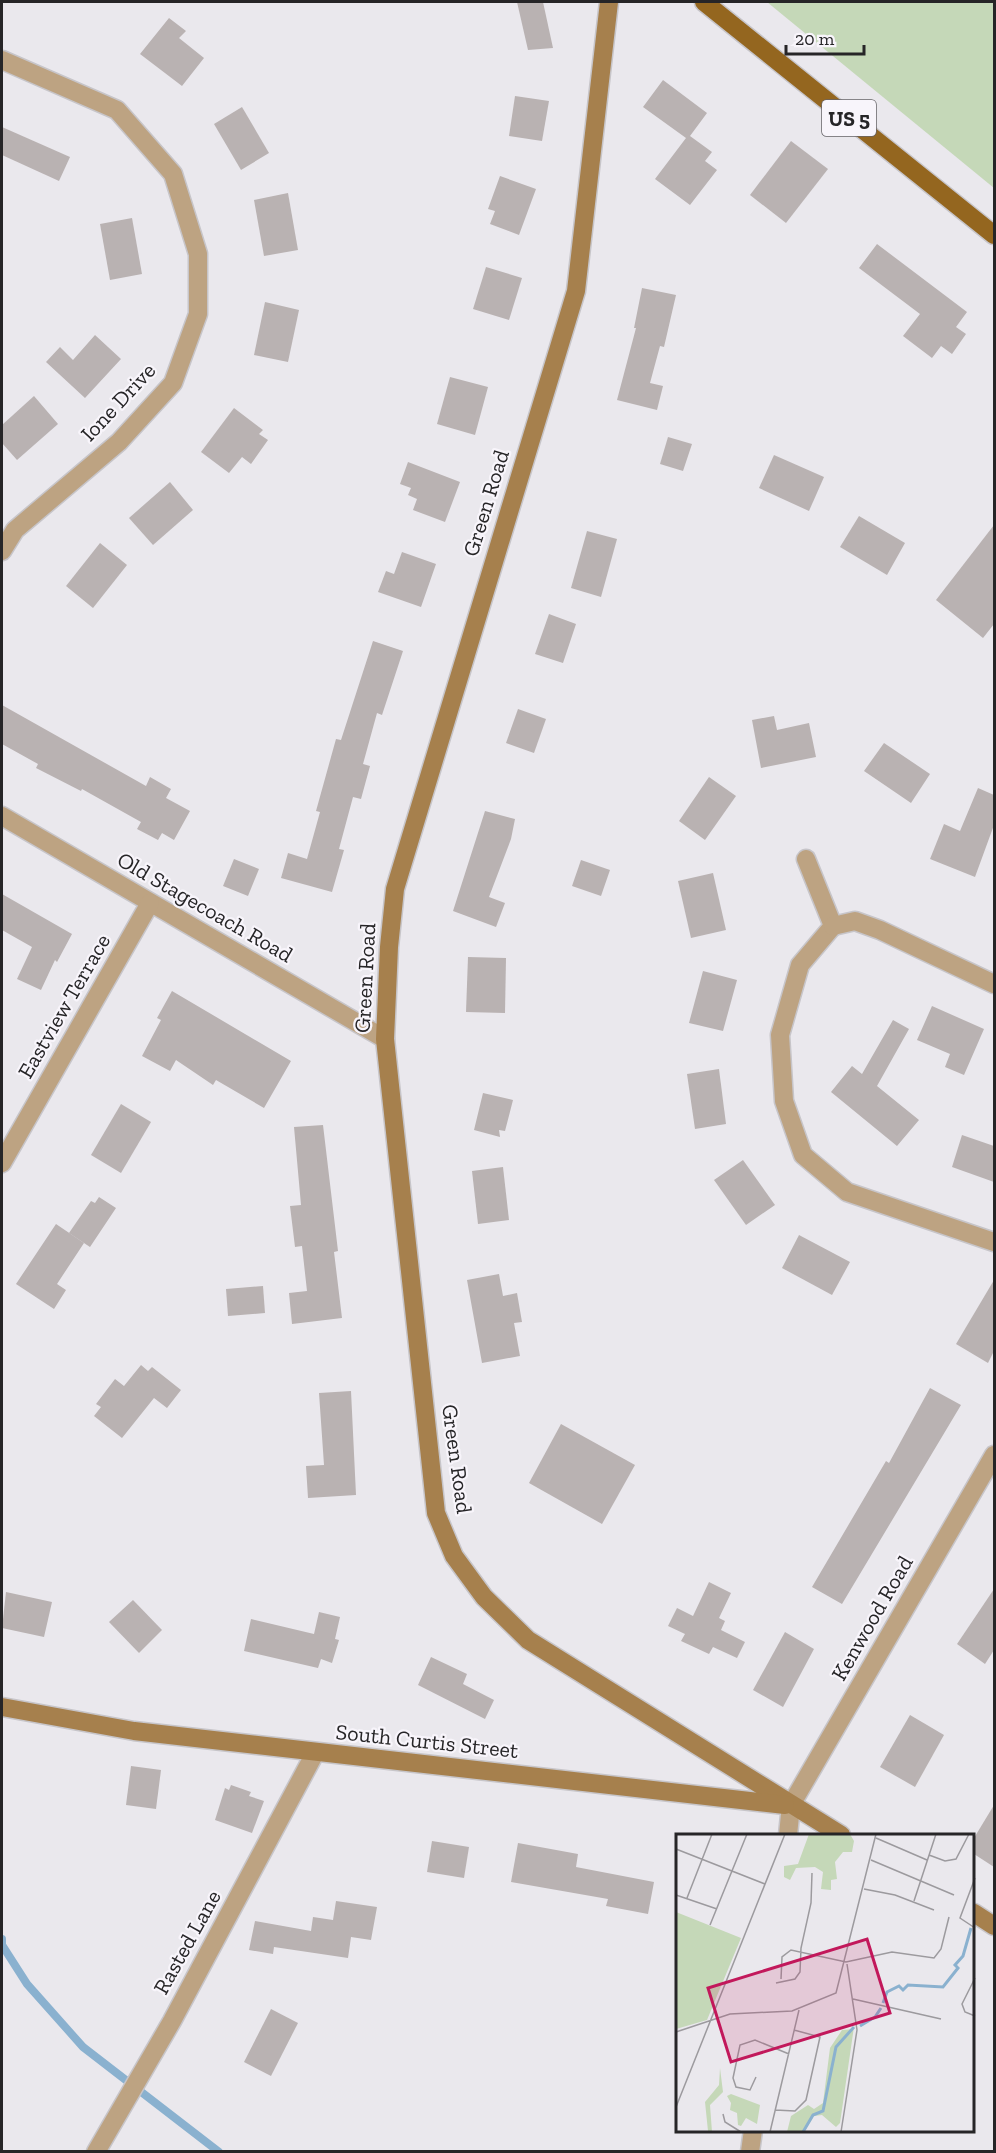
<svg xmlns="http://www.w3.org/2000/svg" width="996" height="2153" viewBox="0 0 996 2153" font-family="'Zilla Slab',serif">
<rect width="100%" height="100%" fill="#eae8ed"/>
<polygon fill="#c5d8b8" points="767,2 994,2 994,188"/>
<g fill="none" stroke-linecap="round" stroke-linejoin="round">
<polyline stroke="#8ab1cf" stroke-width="8" points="2,1939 2,1945 27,1984 83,2047 219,2152"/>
</g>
<g fill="#b9b2b2">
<polygon points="517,2 543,2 553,48 528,50"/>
<polygon points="169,18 186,31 179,38 204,58 182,86 140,54"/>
<polygon points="663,80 707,113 690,136 712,152 705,161 717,170 690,205 655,179 686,138 643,107"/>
<polygon points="515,96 549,101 542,141 509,136"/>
<polygon points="242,107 269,153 241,170 214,124"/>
<polygon points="2,127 70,157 59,181 2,155"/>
<polygon points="791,141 828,169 786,223 750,195"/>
<polygon points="500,176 536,189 519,235 490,224 495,211 488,209"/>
<polygon points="288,193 298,250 264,256 254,200"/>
<polygon points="132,218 142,274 110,280 100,224"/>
<polygon points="877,244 967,312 956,327 966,334 952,354 941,346 932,358 903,336 920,314 859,268"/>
<polygon points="486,267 522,278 509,320 473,309"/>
<polygon points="642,288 676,295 664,347 660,346 650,383 663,386 657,410 617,400 636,328 634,328"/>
<polygon points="265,302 299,310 288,362 254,355"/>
<polygon points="95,335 121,359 85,398 46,362 60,347 73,360"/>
<polygon points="450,377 488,387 475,435 437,424"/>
<polygon points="34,396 58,424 17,460 2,443 2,425"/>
<polygon points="234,408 263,430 259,434 268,440 251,464 242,457 229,473 201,452"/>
<polygon points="668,437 692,444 683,471 660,464"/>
<polygon points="774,455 824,477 809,511 759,488"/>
<polygon points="408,462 460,482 445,522 413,510 417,499 408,495 411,488 400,484"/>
<polygon points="170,482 193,510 153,545 129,518"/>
<polygon points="859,516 905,543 887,575 840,547"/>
<polygon points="994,525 994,624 983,638 936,600"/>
<polygon points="587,531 617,539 601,597 571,588"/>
<polygon points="100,543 127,565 93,608 66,586"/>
<polygon points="402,552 436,564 421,607 378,592 386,571 394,574"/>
<polygon points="549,614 576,624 563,663 535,654"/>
<polygon points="373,641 403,651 382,715 377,713 363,764 370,766 361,799 353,797 339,849 344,850 332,892 281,878 288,853 307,859 320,812 316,811 336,739 341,740"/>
<polygon points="2,705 146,786 150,777 171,789 166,798 190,811 174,840 162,833 158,840 137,829 141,822 82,789 81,791 36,768 38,764 2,744"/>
<polygon points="518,709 546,719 534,753 506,743"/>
<polygon points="774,716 777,730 809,723 816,757 761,768 752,720"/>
<polygon points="884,743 930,774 911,803 864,771"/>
<polygon points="709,777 736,796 705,840 679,821"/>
<polygon points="978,788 994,795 994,825 975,877 930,859 944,824 960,831"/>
<polygon points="485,811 515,819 511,839 489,897 505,903 496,927 453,911"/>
<polygon points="234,859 259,869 248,896 223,886"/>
<polygon points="581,860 610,870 601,896 572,886"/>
<polygon points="713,873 726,930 691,938 678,881"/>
<polygon points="2,894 72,934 57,962 55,960 41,990 17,979 32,947 2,930"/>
<polygon points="468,957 506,958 505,1013 466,1012"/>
<polygon points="703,971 737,980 723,1031 689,1023"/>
<polygon points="172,991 291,1061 264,1108 216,1080 213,1085 176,1060 170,1071 142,1056 161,1020 157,1018"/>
<polygon points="932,1006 984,1029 964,1075 945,1067 950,1054 917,1040"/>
<polygon points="893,1020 909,1029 877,1086 919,1120 897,1146 831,1092 852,1066 862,1074"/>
<polygon points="719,1069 726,1124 695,1129 687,1074"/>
<polygon points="483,1093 513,1100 505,1131 499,1130 500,1137 474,1130"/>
<polygon points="121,1104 151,1122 121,1173 91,1155"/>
<polygon points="323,1125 338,1251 334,1252 342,1318 292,1324 289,1293 307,1291 302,1246 295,1247 290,1206 301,1205 294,1127"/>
<polygon points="962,1135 994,1146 994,1182 952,1167"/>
<polygon points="743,1160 775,1205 746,1225 714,1180"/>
<polygon points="503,1167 509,1220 478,1224 472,1171"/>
<polygon points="99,1197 116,1208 90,1247 69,1233 91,1201 95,1203"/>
<polygon points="56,1224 84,1243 57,1284 66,1290 54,1309 16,1284"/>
<polygon points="799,1235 850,1262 832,1295 782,1268"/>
<polygon points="499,1274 503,1296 517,1293 522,1322 514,1323 520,1356 482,1363 467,1280"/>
<polygon points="994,1280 994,1351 988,1363 956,1344"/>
<polygon points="263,1286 265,1313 228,1316 226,1289"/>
<polygon points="141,1365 148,1371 152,1367 181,1390 167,1408 154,1398 122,1438 94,1416 101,1407 96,1404 115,1379 124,1386"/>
<polygon points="930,1388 961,1405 842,1604 812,1587 886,1461 889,1463"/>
<polygon points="351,1391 356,1495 308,1498 306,1466 324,1465 319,1393"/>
<polygon points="561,1424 635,1465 602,1524 529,1483"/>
<polygon points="709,1582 731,1593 719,1618 725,1621 721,1630 745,1642 737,1658 713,1647 709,1654 681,1641 685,1634 668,1626 677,1608 693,1616"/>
<polygon points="994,1589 994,1650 985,1664 957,1644"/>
<polygon points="6,1592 52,1602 44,1637 2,1628"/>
<polygon points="133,1600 162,1630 139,1653 109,1622"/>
<polygon points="319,1612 340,1617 335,1639 339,1640 332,1663 321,1659 318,1668 244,1651 251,1619 314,1634"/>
<polygon points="785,1632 814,1649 783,1707 753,1690"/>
<polygon points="431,1657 467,1674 463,1684 494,1700 485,1719 418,1685"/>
<polygon points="910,1715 944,1735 915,1787 880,1767"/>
<polygon points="131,1766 161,1770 156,1809 126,1805"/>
<polygon points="231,1785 251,1792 249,1796 264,1801 252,1833 215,1820 225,1788 229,1790"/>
<polygon points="994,1805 994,1867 974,1854 974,1838"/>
<polygon points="432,1841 469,1847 464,1878 427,1872"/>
<polygon points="518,1843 578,1854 576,1867 654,1882 648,1914 606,1906 608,1899 511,1882"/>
<polygon points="336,1901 377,1907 371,1940 351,1937 348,1958 274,1947 273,1954 249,1950 255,1921 311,1931 313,1917 333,1920"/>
<polygon points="271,2009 298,2023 271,2076 244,2062"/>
</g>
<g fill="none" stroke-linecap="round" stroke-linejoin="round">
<defs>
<g id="street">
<polyline points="2,60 117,110 173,174 198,254 198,314 173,383 119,442 15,530 2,551"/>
<polyline points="2,816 385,1039"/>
<polyline points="806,859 833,926 800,965 780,1035 784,1101 803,1155 847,1192 994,1242"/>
<polyline points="833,926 855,921 880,930 994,984"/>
<polyline points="2,1163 150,903"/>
<polyline points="788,1835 791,1805 994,1455"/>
<polyline points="96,2152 172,2021 315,1753"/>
<polyline points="750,2152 753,2130"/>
</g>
<g id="secondary">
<polyline points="609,2 576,291 395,889 389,947 385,1039 436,1513 454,1556 484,1597 528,1640 841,1835"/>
<polyline points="2,1707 134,1731 785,1805"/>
<polyline points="974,1913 994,1926"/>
</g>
<polyline id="primary" points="704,2 994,235"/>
</defs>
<use href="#street" stroke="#c7c5c9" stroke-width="21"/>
<use href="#secondary" stroke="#c7c5c9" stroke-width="21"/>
<use href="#primary" stroke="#c7c5c9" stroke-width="21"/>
<use href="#street" stroke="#bda382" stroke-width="18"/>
<use href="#secondary" stroke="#a6804d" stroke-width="18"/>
<use href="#primary" stroke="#94661f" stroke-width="18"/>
</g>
<g text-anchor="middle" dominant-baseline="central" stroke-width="4.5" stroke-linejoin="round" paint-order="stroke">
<rect fill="#f8f5fb" stroke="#656367" stroke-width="1.5" x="822" y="100" width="54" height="36" rx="4.5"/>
<g font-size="21" font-weight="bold" fill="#262527">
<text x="849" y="118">US 5</text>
</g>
<g font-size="22" fill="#262527" stroke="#f8f5fb">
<text transform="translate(118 402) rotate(-47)">Ione Drive</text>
<text transform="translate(486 503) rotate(-73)">Green Road</text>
<text transform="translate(205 907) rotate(30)">Old Stagecoach Road</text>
<text transform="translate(365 978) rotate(-87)">Green Road</text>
<text transform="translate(64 1006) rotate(-60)">Eastview Terrace</text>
<text transform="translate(457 1459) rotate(82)">Green Road</text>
<text transform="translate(872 1618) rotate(-60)">Kenwood Road</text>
<text transform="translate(427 1741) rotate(6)">South Curtis Street</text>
<text transform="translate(187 1942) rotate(-61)">Rasted Lane</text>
</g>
</g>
<g transform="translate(676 1834)">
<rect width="298" height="298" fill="#eae8ed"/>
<path d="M133 0H174L178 7 176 18H167L159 28 161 45 155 46V56L145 55 147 38 139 33 120 34 114 46 108 43V32L122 30ZM0 78 65 104 31 186 0 195ZM179 186 164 289 160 293 146 281 138 282 128 298H111L115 282 132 271 138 275 147 269 154 214 166 196 178 195ZM44 234 47 258 34 271 36 298H27L32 297 29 268 43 251ZM55 260 84 271 81 290 70 284 65 292 62 291 61 279 54 276 55 269 51 262Z" fill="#c5d8b8"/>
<path fill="none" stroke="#8ab1cf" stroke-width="3" d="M207 169 211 158 223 152 227 156 232 151 267 153 282 134 279 131 287 122 295 94M184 192 199 183 205 174M127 298 137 281 147 277 160 213 178 193"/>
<path fill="none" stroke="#9c9a9e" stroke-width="1.5" d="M200 4 251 26M0 15 89 50M253 21 269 27 280 25 293 0M195 26 278 61M299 44 284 84 299 94M188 55 219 61 258 76M0 61 41 75M11 64 36 0M238 67 260 0M34 91 71 0M299 144 286 170 289 178 299 182M105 145 106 123 115 116 170 128 216 118 258 124 265 115 273 83M100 149 119 145 124 138 125 114 135 69 136 39M177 165 265 185M0 198 54 180 116 177 160 159 200 0M80 243 74 256 60 253 57 244 64 211 79 206 113 220M0 273 109 0M99 276 119 277 130 266 144 203 118 196M47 280 49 288 65 298M94 298 123 176M165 298 181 196 171 130"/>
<path fill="#c2185b" fill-opacity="0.15" stroke="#c2185b" stroke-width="3" d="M191 105 214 179 55 228 32 154Z"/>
<rect width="298" height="298" fill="none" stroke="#262527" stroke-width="3"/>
</g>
<rect width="996" height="2153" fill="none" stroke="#262527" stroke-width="6"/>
<path d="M786 45v9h78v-9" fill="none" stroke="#262527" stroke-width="3"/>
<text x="795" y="45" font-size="18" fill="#262527" stroke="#f8f5fb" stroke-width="4.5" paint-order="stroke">20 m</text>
</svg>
